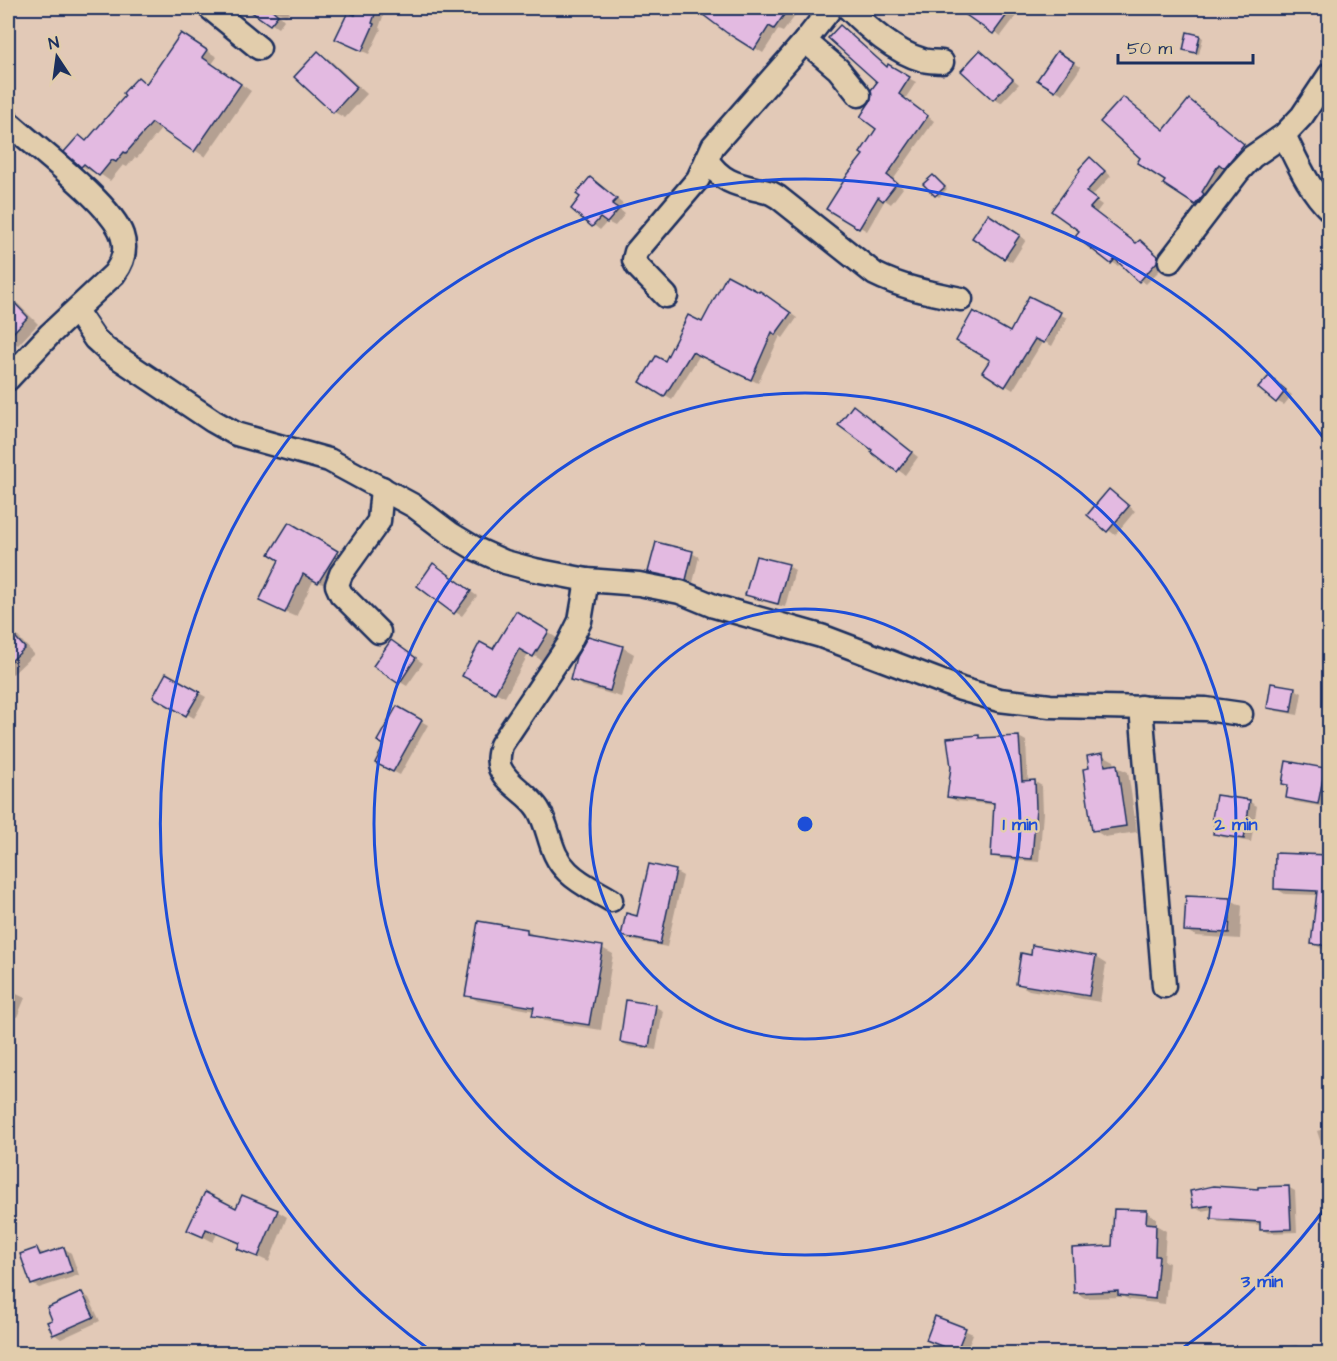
<svg xmlns="http://www.w3.org/2000/svg" width="1337" height="1361" viewBox="0 0 1337 1361" font-family="'Architects Daughter',sans-serif">
<rect width="100%" height="100%" fill="#e2c9b7"/>
<filter id="ink" filterUnits="userSpaceOnUse"><feTurbulence type="fractalNoise" baseFrequency=".0167" numOctaves="2"/><feDisplacementMap in="SourceGraphic" scale="12" xChannelSelector="R" yChannelSelector="G"/><feConvolveMatrix kernelMatrix="1 2 1 2 8 2 1 2 1" color-interpolation-filters="sRGB"/></filter>
<g filter="url(#ink)">
<g fill="#0003">
<polygon points="248,8 293,8 286,16 277,12 284,20 278,28"/>
<polygon points="359,8 386,8 379,28 381,29 369,54 344,43"/>
<polygon points="696,8 801,8 783,32 778,30 763,53 728,31"/>
<polygon points="975,8 1022,8 1001,36 970,15"/>
<polygon points="1156,8 1174,8 1172,14"/>
<polygon points="840,27 888,67 916,82 905,99 934,121 893,180 903,188 891,204 885,200 867,231 829,209 865,154 878,129 873,101 879,82"/>
<polygon points="1200,36 1203,38 1199,54 1184,49"/>
<polygon points="192,41 217,57 212,64 251,91 205,157 162,128 137,158 135,157 127,167 123,165 110,181 94,170 92,172 82,166 79,137 88,142 127,95 138,79 148,84"/>
<polygon points="980,52 1019,84 1001,103 994,99 963,70"/>
<polygon points="318,53 329,59 367,94 345,118 334,112"/>
<polygon points="1064,57 1081,67 1063,94 1055,90"/>
<polygon points="1123,99 1165,131 1190,101 1252,150 1205,209 1165,183 1167,181 1142,158"/>
<polygon points="1091,159 1111,176 1091,197 1102,205 1096,213 1137,245 1140,241 1147,245 1164,262 1164,266 1146,284 1121,263 1118,266 1112,262 1081,231 1053,211"/>
<polygon points="936,178 947,189 939,197 936,195"/>
<polygon points="591,179 623,204 619,209 625,214 615,226 607,222 600,230 573,209 582,197"/>
<polygon points="995,221 1026,240 1012,262 1005,258"/>
<polygon points="8,294 38,324 18,345 8,339"/>
<polygon points="768,297 797,318 783,338 780,336 758,383 700,355 672,399 642,381 666,363"/>
<polygon points="1030,298 1067,318 1052,346 1043,341 1013,390 984,372 1011,334"/>
<polygon points="1269,378 1292,395 1284,405 1276,401"/>
<polygon points="860,412 918,457 905,475 898,470"/>
<polygon points="1116,495 1135,511 1115,535 1089,515"/>
<polygon points="290,524 347,558 329,588 314,579 296,617 271,606"/>
<polygon points="692,553 699,557 693,583 657,575 650,571"/>
<polygon points="788,566 795,570 785,607 754,599 747,595"/>
<polygon points="441,570 477,596 462,616 455,612"/>
<polygon points="516,613 557,638 543,661 529,653 505,697 473,681"/>
<polygon points="8,626 34,654 13,674 8,671"/>
<polygon points="398,647 423,663 407,686 400,682"/>
<polygon points="622,647 634,654 621,697 583,686 571,679"/>
<polygon points="167,675 206,697 194,718 155,696"/>
<polygon points="1295,689 1302,693 1298,715 1276,711 1269,707"/>
<polygon points="398,708 428,725 400,775 383,766"/>
<polygon points="978,736 983,739 1019,737 1026,741 1028,782 1035,782 1042,786 1043,813 1039,862 1000,859 993,855 995,805 956,801 949,797"/>
<polygon points="1103,755 1114,761 1115,766 1128,772 1137,832 1105,837 1094,830 1091,770"/>
<polygon points="1325,769 1330,772 1330,786 1326,807 1295,802 1288,798 1290,786 1284,783"/>
<polygon points="1250,802 1257,806 1251,842 1222,837 1215,833"/>
<polygon points="1277,855 1330,857 1330,950 1322,949 1312,943 1318,895 1285,894 1275,888"/>
<polygon points="676,872 683,876 667,947 630,940 623,936"/>
<polygon points="1231,900 1242,906 1240,939 1196,936 1185,930"/>
<polygon points="527,931 538,937 602,948 613,954 601,1030 545,1021 534,1015 535,1011 478,1001 467,995"/>
<polygon points="1032,956 1095,957 1106,964 1100,1002 1029,990 1018,984"/>
<polygon points="8,990 25,998 17,1017 8,1014"/>
<polygon points="656,1007 663,1011 656,1050 628,1046 621,1042"/>
<polygon points="1330,1127 1330,1163 1327,1162 1317,1131"/>
<polygon points="1288,1187 1295,1191 1297,1232 1268,1233 1261,1229 1261,1225 1219,1222 1212,1218 1213,1209 1201,1211 1194,1207 1260,1190"/>
<polygon points="237,1210 277,1211 287,1217 269,1262 239,1248 241,1244 217,1234 213,1242 189,1229"/>
<polygon points="1146,1212 1156,1218 1156,1225 1166,1231 1164,1261 1169,1263 1165,1304 1130,1300 1123,1297 1085,1298 1075,1292"/>
<polygon points="64,1248 71,1253 79,1275 39,1288 32,1284 37,1250 45,1254"/>
<polygon points="82,1293 89,1298 100,1321 61,1339 54,1334"/>
<polygon points="936,1318 973,1334 965,1354 943,1354 945,1348 927,1340"/>
<polygon points="1297,1345 1304,1349 1305,1354 1267,1354 1266,1348"/>
</g>
<g fill="#e3bae1" stroke="#1b2f5e" stroke-width="1.5">
<polygon points="246,8 270,8 278,15 270,25"/>
<polygon points="358,8 377,8 372,23 374,24 362,51 335,39 348,12 355,15"/>
<polygon points="694,8 789,8 774,29 769,26 754,50 727,33"/>
<polygon points="956,8 1012,8 993,34"/>
<polygon points="840,25 887,67 888,64 910,77 899,94 928,116 887,175 897,183 883,201 878,197 859,229 826,209 848,174 863,155 860,153 876,129 860,117 871,100 871,90 877,82 828,38"/>
<polygon points="1187,32 1200,35 1196,53 1183,50"/>
<polygon points="181,33 207,50 202,57 241,84 194,152 152,123 126,153 124,152 116,162 112,160 99,176 84,164 81,167 64,152 79,135 86,141 125,96 123,93 138,77 146,84"/>
<polygon points="980,50 1013,79 993,100 961,71"/>
<polygon points="318,51 357,87 333,113 294,77"/>
<polygon points="1057,51 1074,62 1055,91 1037,80"/>
<polygon points="1123,97 1164,130 1189,99 1244,144 1224,168 1219,164 1202,192 1204,194 1195,205 1163,184 1165,181 1137,163 1140,158 1100,122"/>
<polygon points="1090,157 1105,171 1086,192 1097,200 1090,208 1136,243 1140,240 1158,256 1157,262 1139,282 1115,259 1111,264 1075,236 1079,231 1051,211 1080,171 1079,169"/>
<polygon points="933,175 945,187 935,196 923,184"/>
<polygon points="590,177 617,199 612,204 619,209 607,223 600,218 592,227 571,209 580,197 576,194"/>
<polygon points="988,214 1020,235 1004,259 972,238"/>
<polygon points="727,275 759,292 760,291 791,313 775,335 772,332 751,380 692,352 664,397 640,382 656,356 665,361 688,315 702,322"/>
<polygon points="8,296 28,317 8,338"/>
<polygon points="1029,296 1061,312 1044,343 1035,339 1005,387 982,372 990,360 956,341 973,311 1010,332"/>
<polygon points="1269,376 1286,390 1276,403 1258,388"/>
<polygon points="853,405 912,452 897,472 871,452 872,450 838,425"/>
<polygon points="1109,489 1129,506 1107,532 1087,515"/>
<polygon points="289,522 338,551 318,583 303,574 285,613 259,601 279,560 269,554"/>
<polygon points="656,542 693,551 686,580 648,572"/>
<polygon points="756,556 789,564 778,604 745,595"/>
<polygon points="433,563 471,591 454,614 417,586"/>
<polygon points="516,611 549,631 533,657 519,649 495,693 462,676 480,642 493,649"/>
<polygon points="8,629 25,648 8,664"/>
<polygon points="588,636 623,646 610,691 570,680 576,657"/>
<polygon points="391,640 416,658 399,684 373,666"/>
<polygon points="166,673 200,692 186,716 153,697"/>
<polygon points="1271,683 1295,687 1291,712 1267,708"/>
<polygon points="397,706 422,720 393,772 375,763 384,745 377,741"/>
<polygon points="979,735 979,738 1019,736 1022,781 1035,780 1036,808 1032,859 991,856 994,803 947,797 951,767 947,738"/>
<polygon points="1103,753 1105,766 1117,764 1126,826 1092,831 1083,769 1089,768 1087,756"/>
<polygon points="1286,761 1325,768 1318,804 1286,798 1288,785 1282,784"/>
<polygon points="1216,795 1250,800 1244,839 1213,834 1215,820 1212,819"/>
<polygon points="1275,853 1329,855 1329,946 1311,944 1317,891 1274,889"/>
<polygon points="649,864 676,870 660,944 621,936 626,913 637,916"/>
<polygon points="1186,896 1231,898 1229,933 1184,931"/>
<polygon points="478,921 527,929 527,934 603,946 589,1025 532,1016 534,1007 465,996"/>
<polygon points="1032,945 1096,956 1089,996 1016,984 1021,953 1031,955"/>
<polygon points="626,1000 656,1005 649,1047 620,1042"/>
<polygon points="1213,1186 1258,1189 1258,1187 1289,1186 1291,1229 1260,1230 1260,1222 1211,1219 1212,1205 1193,1208 1190,1191"/>
<polygon points="205,1192 236,1208 242,1195 278,1210 258,1257 237,1249 240,1243 206,1229 203,1237 187,1230"/>
<polygon points="1114,1209 1147,1210 1146,1223 1156,1224 1155,1256 1159,1256 1155,1299 1118,1295 1118,1291 1074,1293 1072,1248 1112,1246"/>
<polygon points="64,1247 72,1271 31,1285 20,1254 37,1248 40,1255"/>
<polygon points="82,1292 94,1317 53,1335 47,1322 52,1320 47,1308"/>
<polygon points="935,1316 966,1328 956,1353 942,1353 944,1347 926,1340"/>
</g>
<g fill="none" stroke-linecap="round" stroke-linejoin="round">
<defs>
<g id="minor">
<polyline points="210,8 259,48"/>
<path d="M848 8C868 28 894 52 923 60 929 62 936 61 942 62"/>
<polyline points="805,41 838,69 859,95"/>
<path d="M8 122C35 147 111 203 122 235 127 250 123 262 114 274L50 334 8 379"/>
<path d="M1284 135C1297 161 1308 189 1330 210"/>
<path d="M707 160C724 186 743 185 771 193L778 197 875 274C903 288 931 293 961 299"/>
<polyline points="1170,261 1238,172 1252,157 1284,135 1302,116 1330,74"/>
<polyline points="666,296 637,266 634,260 636,252 698,179 713,146 805,41 831,8"/>
<polyline points="76,311 95,339 107,350 213,421 236,434 329,460 414,506 451,534 476,549 505,562 535,570 587,580 639,584 680,592 714,606 821,636 961,689 999,700 1050,706 1206,709 1241,714"/>
<path d="M587 580 580 621 568 645 501 745C499 753 497 760 500 768 507 785 528 793 538 809 551 830 548 853 568 872 580 884 596 891 611 900"/>
<polyline points="379,632 341,594 337,585 341,574 379,521 382,488"/>
<polyline points="1141,707 1164,986"/>
</g>
</defs>
<use href="#minor" stroke="#1b2f5e" stroke-width="27"/>
<use href="#minor" stroke="#e2cdac" stroke-width="22"/>
</g>
</g>
<g fill="none" stroke="#1d4ed8" stroke-width="3">
<circle cx="805" cy="824" r="215"/>
<circle cx="805" cy="824" r="431"/>
<path d="M1328 1204A646 646 0 0 1 1176 1353M434 1353A646 646 0 1 1 1328 444"/>
</g>
<circle cx="805" cy="824" r="9" fill="#1d4ed8" stroke="#e2cdac" stroke-width="3"/>
<g font-size="18" text-anchor="middle" font-weight="bold" fill="#1d4ed8" stroke="#e2cdac" stroke-width="5" stroke-linejoin="round" paint-order="stroke">
<text x="1020" y="830">1 min</text>
<text x="1236" y="830">2 min</text>
<text x="1262" y="1287">3 min</text>
</g>
<rect width="1337" height="1361" fill="none" stroke="#e2cdac" stroke-width="30"/>
<rect x="15" y="15" width="1307" height="1331" fill="none" stroke="#1b2f5e" stroke-width="2" filter="url(#ink)"/>
<g transform="translate(57 57) rotate(347)" stroke="#e2cdac" stroke-width="4.5" paint-order="stroke">
<path d="M0-4.5L10 22L0 15L-10 22Z" fill="#1b2f5e"/>
<text y="-9" font-size="16" font-weight="bold" text-anchor="middle" fill="#1b2f5e">N</text>
</g>
<path d="M1118 54v9h135v-9" fill="none" stroke="#1b2f5e" stroke-width="3"/>
<text x="1127" y="54" font-size="18" fill="#1b2f5e" stroke="#e2cdac" stroke-width="4.5" paint-order="stroke">50 m</text>
</svg>
